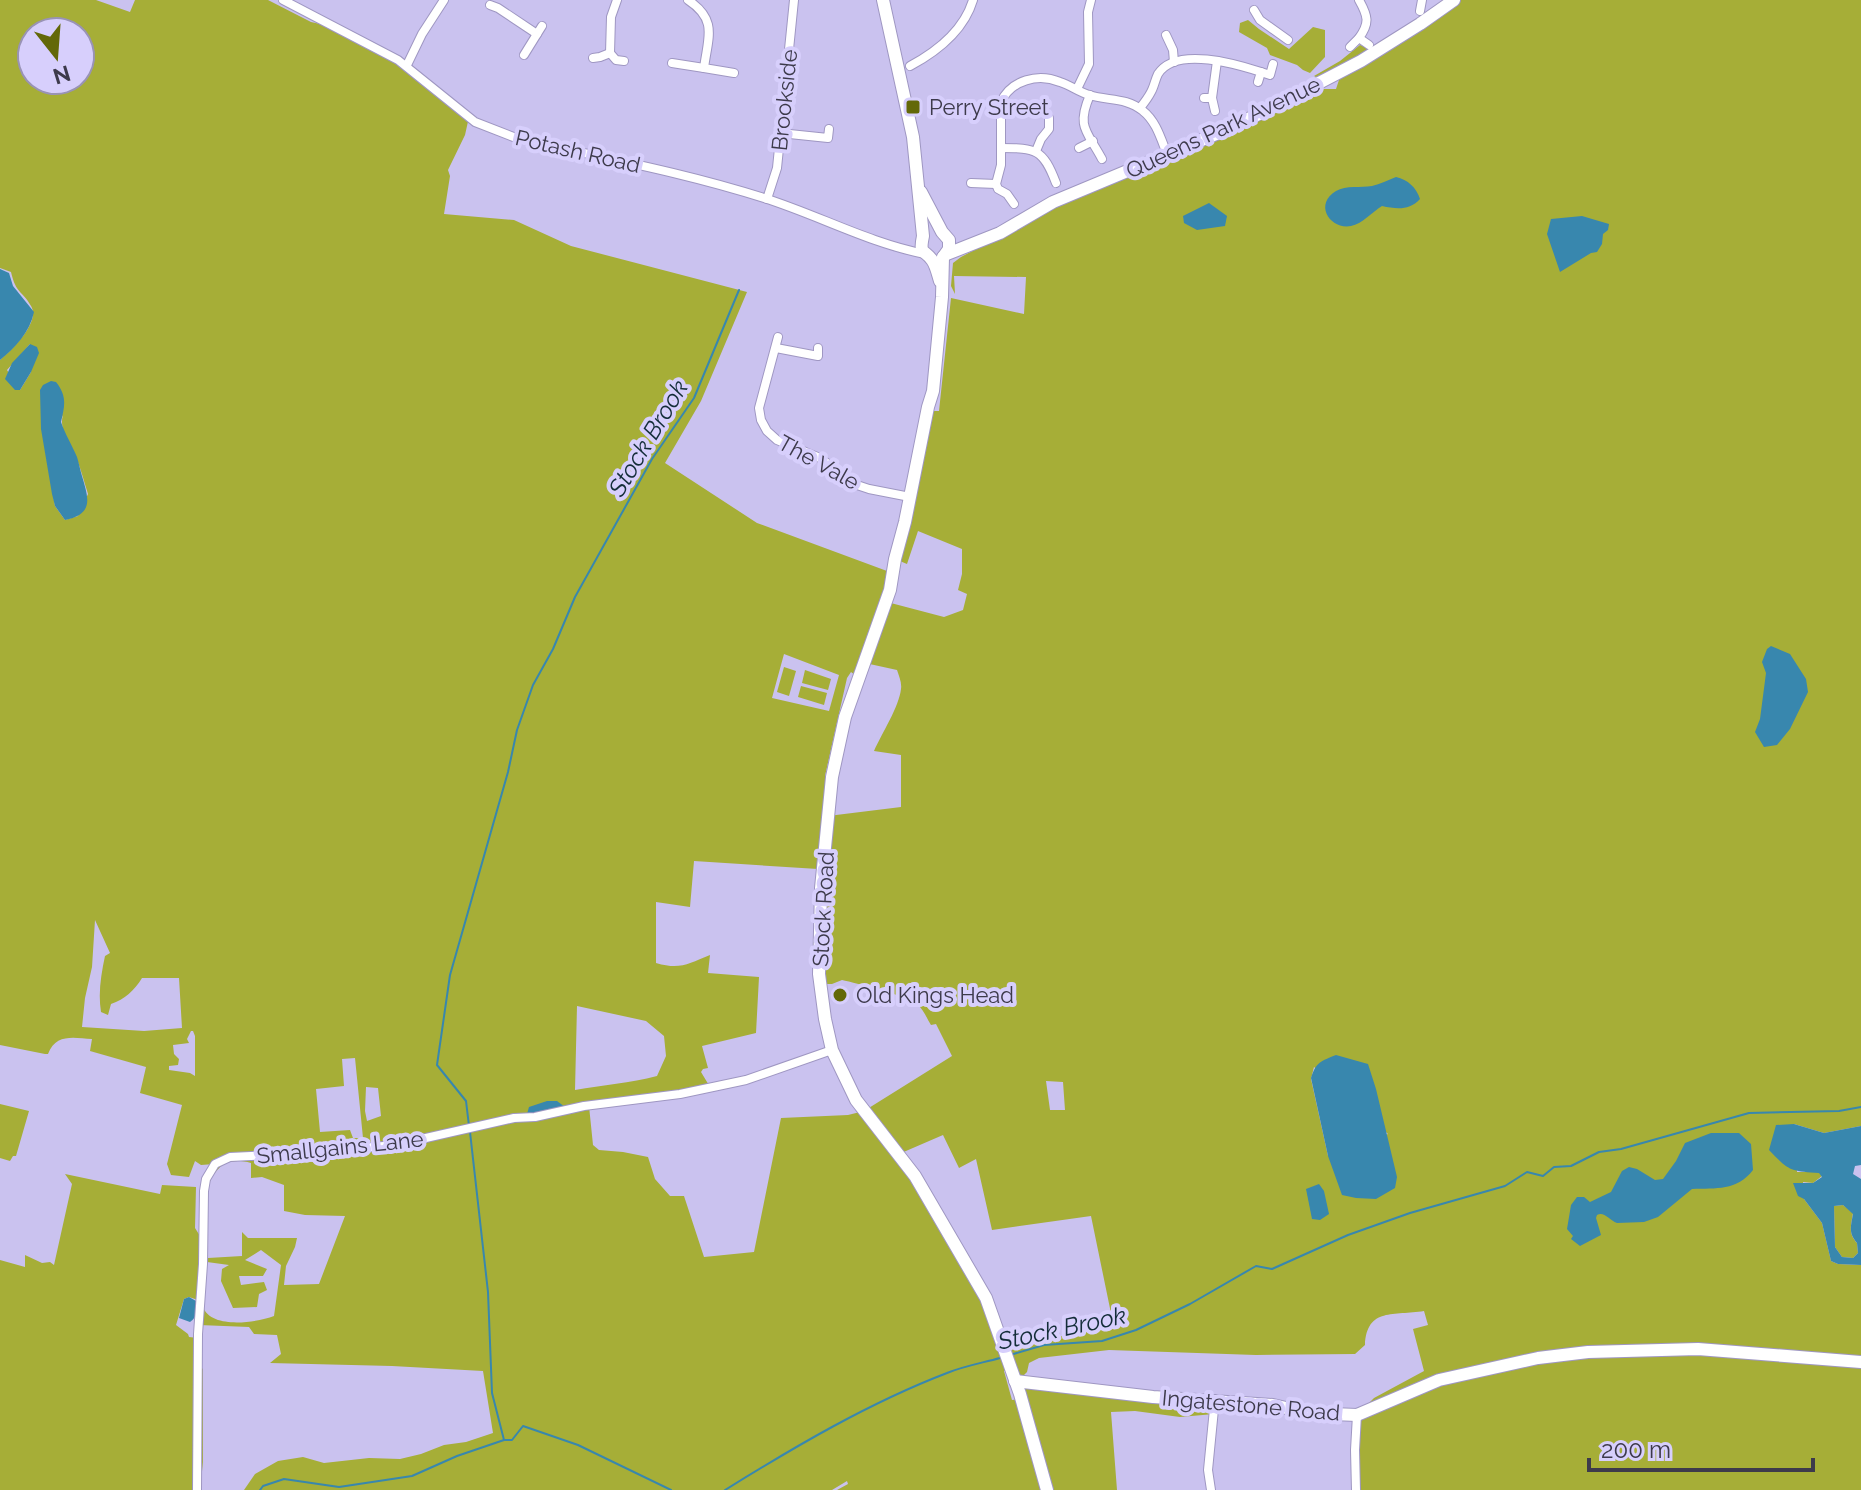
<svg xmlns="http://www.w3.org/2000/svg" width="1861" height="1490" viewBox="0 0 1861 1490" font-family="Raleway,sans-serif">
<rect width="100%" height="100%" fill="#cac2ef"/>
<g fill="#a6ae37" fill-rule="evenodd">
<path d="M0 0H96L130 12 135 0H268L311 22 338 28 386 54 469 117 465 135 448 170 450 176 444 214 514 220 571 246 747 292 701 401 665 463 757 523 887 571 890 590 887 602 944 617 963 610 967 594 958 590 962 574V549L918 531 907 564 895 559 928 411H939L951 298 1024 314 1026 277 954 276 955 294 951 286 953 263 961 257 1070 200 1240 131 1318 89H1336L1340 77 1427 26 1461 0H1861V1126L1824 1133 1794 1124 1797 1172H1819L1822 1176 1813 1183 1803 1182 1804 1199 1822 1223 1831 1261 1838 1264 1861 1265V1490H1356L1357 1415 1374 1398 1424 1371 1413 1329 1428 1325 1424 1311C1394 1316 1367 1307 1365 1345L1355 1354 1256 1355 1109 1350 1039 1358 1029 1363 1027 1372 1023 1376 1013 1374 1010 1368 1004 1371 1012 1400 1020 1399 1015 1381 1215 1399 1214 1414 1180 1417 1135 1411 1111 1412 1117 1490H837L848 1484 847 1481 832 1490H244L255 1474 278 1461 303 1457 324 1463 369 1458 400 1459 421 1454 444 1445 466 1442 493 1433 483 1371 392 1366 270 1363 281 1354 277 1335 254 1334 249 1327 199 1325 203 1307C211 1329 255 1323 274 1316L281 1265 261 1250 245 1260 267 1269 263 1276H239L241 1285 264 1282 267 1290 259 1294 257 1307 233 1308 221 1281 222 1269 229 1265 207 1262 208 1258 242 1256V1232L248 1238H297L295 1247 286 1266 284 1285 319 1284 345 1216 305 1215 284 1211V1185L262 1177 251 1178V1163C221 1155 212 1173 204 1197L214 1164 201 1165 195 1161 189 1177 171 1175 167 1164 182 1105 140 1093 146 1067 90 1051 92 1039C74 1038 56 1033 48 1054H45L0 1045V360C11 351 41 322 31 306 22 290 16 294 11 272L0 268ZM32 32H80V80H32ZM30 344 31 372 20 390 7 370ZM63 415C58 431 72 443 76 457 81 469 84 482 88 494L78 516 65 520 55 506 45 449ZM784 654 839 675 829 711 772 698ZM865 663 897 670C899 676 902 683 901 689 899 707 882 733 874 751L901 755V807L828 816 825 776 847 678 851 672 859 678ZM694 861 818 869 824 984H832L842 980C856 983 908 996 917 1004 924 1010 926 1017 931 1025L936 1024 952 1056 864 1111 848 1115 781 1118 754 1252 704 1257 684 1196H670L655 1179 648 1157 623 1152 599 1150 593 1145 589 1106 710 1087 701 1072 703 1069 708 1068 702 1046 756 1033 759 977 708 973 710 955C688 964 680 970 656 963V902L690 907ZM95 920 110 953 105 956C101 975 98 993 101 1012L108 1015 111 1004C125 999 134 991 142 978H179L182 1028 144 1031 82 1027 85 998 92 967ZM577 1006 646 1021 664 1036 666 1056 657 1076C630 1083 603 1085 575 1090ZM191 1031H193L195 1036V1076L190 1073 169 1070V1066L178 1065 179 1059 174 1054 173 1045 189 1043 187 1039ZM355 1058 363 1138H353L350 1130 320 1132 316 1089 344 1086 342 1059ZM1314 1067 1388 1134 1328 1156 1311 1079ZM1046 1081 1063 1082 1065 1110H1050ZM366 1087 378 1088 381 1116 367 1121 365 1111ZM943 1135 959 1168 976 1159 992 1230 1091 1216 1113 1323H1106L1107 1328 1006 1346 899 1154Z"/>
<polygon points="1248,20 1259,29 1289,49 1313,27 1325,30 1325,57 1310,73 1303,70 1297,65 1270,55 1267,48 1239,32 1240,23"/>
<polygon points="1383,43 1320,79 1314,76 1340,61 1360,45 1367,48"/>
<polygon points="784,667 796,671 789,696 777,692"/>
<polygon points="805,670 831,679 828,690 802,683"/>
<polygon points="801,686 827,693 824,705 798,697"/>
<polygon points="0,1104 29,1111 16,1156 13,1156 10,1161 0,1158"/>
<polygon points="65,1174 160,1194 162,1185 196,1187 195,1228 200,1236 198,1300 189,1297 184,1299 176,1325 188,1334 189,1337 198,1338 198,1365 203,1369 203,1462 200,1490 0,1490 0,1260 25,1267 25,1255 42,1263 50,1262 54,1265 72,1184"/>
<path d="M1843 1205 1853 1213C1851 1226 1848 1233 1857 1243L1858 1253 1853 1258 1842 1257 1835 1247 1834 1206Z"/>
</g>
<g fill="#3887ae" fill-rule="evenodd">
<path d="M1396 177C1408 180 1416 187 1420 199 1409 211 1396 209 1382 206 1372 212 1362 224 1351 226 1331 230 1313 205 1336 191 1346 185 1361 188 1372 186 1380 184 1388 180 1396 177Z"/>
<polygon points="1209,203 1227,216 1225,226 1197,230 1184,223 1183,216"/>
<polygon points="1582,216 1609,224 1608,230 1603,234 1602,244 1597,252 1591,253 1560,272 1547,234 1551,219"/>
<path d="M0 269 9 273 13 286 34 312C30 332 15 348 0 360Z"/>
<polygon points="30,344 37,347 39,353 31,372 20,390 15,390 5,379 12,363"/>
<path d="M51 381 56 382C67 396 65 405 61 422 65 434 72 445 77 457 79 463 80 470 82 476 88 497 95 514 65 520L55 506 52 494 41 429 40 390 43 385Z"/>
<polygon points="1771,646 1790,654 1806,679 1808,692 1790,729 1777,745 1764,747 1755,732 1760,719 1766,673 1762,662 1767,649"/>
<path d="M1336 1055 1368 1064 1376 1089 1397 1177 1395 1188 1376 1199 1356 1198 1342 1195 1328 1156 1311 1078C1316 1062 1321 1061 1336 1055Z"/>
<polygon points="547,1101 557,1101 565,1107 545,1113 527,1114 529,1107"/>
<path d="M1794 1124 1824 1133 1861 1126V1165L1855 1166 1853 1174 1861 1179V1265L1838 1264 1831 1261 1822 1223 1804 1199 1798 1196 1793 1183H1813L1822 1177 1819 1173C1790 1171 1789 1171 1769 1150L1776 1125ZM1843 1205 1853 1214C1851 1226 1848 1233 1857 1243L1858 1253 1853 1258 1842 1257 1835 1247 1834 1206Z"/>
<path d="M1711 1133H1739L1751 1144 1753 1170C1737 1191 1716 1188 1692 1189L1658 1217 1644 1222 1617 1223C1609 1220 1604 1211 1597 1215L1596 1218 1601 1235 1580 1246 1571 1239 1573 1236 1567 1229 1571 1205 1577 1197H1584L1590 1202 1611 1192 1622 1171 1629 1167 1637 1169 1655 1180 1663 1179 1676 1161 1685 1143Z"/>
<polygon points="1319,1184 1324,1191 1329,1214 1320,1220 1312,1219 1306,1189"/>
<path d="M189 1297 196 1301C196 1309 198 1317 190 1322L179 1318 184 1299Z"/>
</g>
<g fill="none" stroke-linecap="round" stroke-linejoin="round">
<g stroke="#3887ae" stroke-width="2">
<polyline points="469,1126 466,1101 437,1065 450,975 508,772 517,730 533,685 553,649 575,597 652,459 694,398 739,290"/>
<polyline points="470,1132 488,1292 492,1393 504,1440"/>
<polyline points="1010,1355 1044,1345 1102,1341 1136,1330 1190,1304 1256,1266 1272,1269 1348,1235 1410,1213 1505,1186 1527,1172 1543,1176 1554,1167 1571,1166 1599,1152 1621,1149 1749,1113 1839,1111 1861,1107"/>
<polyline points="260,1490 263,1486 284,1479 339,1487 412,1476 457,1456 504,1440 512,1440 523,1426 578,1445 671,1490"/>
<path d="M725 1490C796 1446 869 1403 947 1373 964 1366 982 1363 1000 1358"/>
</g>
<defs>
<g id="street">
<path d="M283 0 398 60 475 122 516 138C599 157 683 172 764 198 818 215 869 243 925 254"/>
<path d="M688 0C718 20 708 37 704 68L734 73"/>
<path d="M1359 0C1368 16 1370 23 1359 38L1369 45"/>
<polyline points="490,5 498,8 537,34 542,26"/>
<polyline points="1254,10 1260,20 1288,40"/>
<polyline points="1420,11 1422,0"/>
<polyline points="1166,35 1173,50 1174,62"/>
<polyline points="1350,47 1359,38"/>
<polyline points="610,53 616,60 624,61"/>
<polyline points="524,55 537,34"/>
<polyline points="593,58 600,57 610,53 611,17 617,0"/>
<polyline points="672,63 704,68"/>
<polyline points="407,65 422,34 444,0"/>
<path d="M910 66C936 52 964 30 973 0"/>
<polyline points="1261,72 1270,75 1273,64"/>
<polyline points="1077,89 1089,64 1088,12 1091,0"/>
<path d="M1090 95C1076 127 1087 131 1102 159"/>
<polyline points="1204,98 1212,98 1217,61"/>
<polyline points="1212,98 1215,111"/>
<path d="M1140 108C1144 103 1148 98 1151 92 1154 87 1155 80 1158 74 1176 46 1236 64 1261 72L1258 82"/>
<polyline points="780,133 828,138 829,129"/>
<path d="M1001 148C1036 148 1043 149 1056 183"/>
<polyline points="1079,148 1093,141"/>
<polyline points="1036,151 1041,139 1049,129 1049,118"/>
<polyline points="971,183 996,184"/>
<polyline points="767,199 777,168 794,0"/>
<path d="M1014 204 1007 194 998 189 996 184 1001 165V102C1011 80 1038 73 1060 82 1070 85 1079 92 1089 95 1108 101 1126 97 1143 111 1156 121 1161 139 1167 154"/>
<polyline points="778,337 759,408 761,420 767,431 777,440 820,458 857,485 869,489 910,497"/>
<polyline points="776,348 818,356 818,348"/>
<polyline points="197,1490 198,1334 203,1264 204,1191 206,1179 215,1164 230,1157 293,1154 395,1145 514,1118 535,1117 584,1106 680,1094 746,1080 832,1050"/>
<polyline points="1211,1490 1208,1470 1215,1399"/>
<polyline points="1356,1490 1355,1450 1357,1415"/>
</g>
<g id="secondary">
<path d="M883 0 913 137 923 236C919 255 924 249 932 260 936 265 938 275 940 281"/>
<polyline points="921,192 942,232 949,240 949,249 944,256"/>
<polyline points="947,254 1000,233 1053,202 1221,132 1265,111 1361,61 1420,24 1454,0"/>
<polyline points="943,257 942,297 933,391 928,407 905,522 895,559 890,590 845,717 832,777 821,888 819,974 825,1019 832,1050 856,1100 915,1176 986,1298 1020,1394 1047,1490"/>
<polyline points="1015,1381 1153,1397 1273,1405 1308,1413 1357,1415 1439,1380 1538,1358 1588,1352 1698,1349 1861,1362"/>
</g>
</defs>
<use href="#street" stroke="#9f97c2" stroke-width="10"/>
<use href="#secondary" stroke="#9f97c2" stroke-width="14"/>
<use href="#street" stroke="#fff" stroke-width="8"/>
<use href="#secondary" stroke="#fff" stroke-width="12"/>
</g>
<g fill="#636808" stroke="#d7cffc" stroke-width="3">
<rect x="905" y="99" width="16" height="16" rx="4"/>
<circle cx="840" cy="995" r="8"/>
</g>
<g text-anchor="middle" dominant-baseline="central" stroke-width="8" stroke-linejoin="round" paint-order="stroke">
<g font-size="22" fill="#3d3a4b" stroke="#d7cffc">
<text transform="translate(784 100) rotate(-84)">Brookside</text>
<text transform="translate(1223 127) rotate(-25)">Queens Park Avenue</text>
<text transform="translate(578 151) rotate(13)">Potash Road</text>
<text transform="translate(819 462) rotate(29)">The Vale</text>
<text transform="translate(823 909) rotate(-87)">Stock Road</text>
<text transform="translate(340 1147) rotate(-6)">Smallgains Lane</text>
<text transform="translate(1251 1405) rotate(5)">Ingatestone Road</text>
</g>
<g font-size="22" fill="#3d3a4b" stroke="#d7cffc" text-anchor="start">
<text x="929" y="107">Perry Street</text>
<text x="856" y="995">Old Kings Head</text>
</g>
<g font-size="24" font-style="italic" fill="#142d39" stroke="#d7cffc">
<text transform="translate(648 438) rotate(-59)">Stock Brook</text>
<text transform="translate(1062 1328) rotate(-12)">Stock Brook</text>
</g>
</g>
<g transform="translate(56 56) rotate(163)"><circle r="38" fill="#d7cffc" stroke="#9993b5" stroke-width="2"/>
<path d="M0-6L14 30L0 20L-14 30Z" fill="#636808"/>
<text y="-12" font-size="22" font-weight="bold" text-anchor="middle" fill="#3d3a4b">N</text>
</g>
<path d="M1589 1458v12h224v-12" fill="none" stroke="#3d3a4b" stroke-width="4"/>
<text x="1601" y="1458" font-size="24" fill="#3d3a4b" stroke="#d7cffc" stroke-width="6" paint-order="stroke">200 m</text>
</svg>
